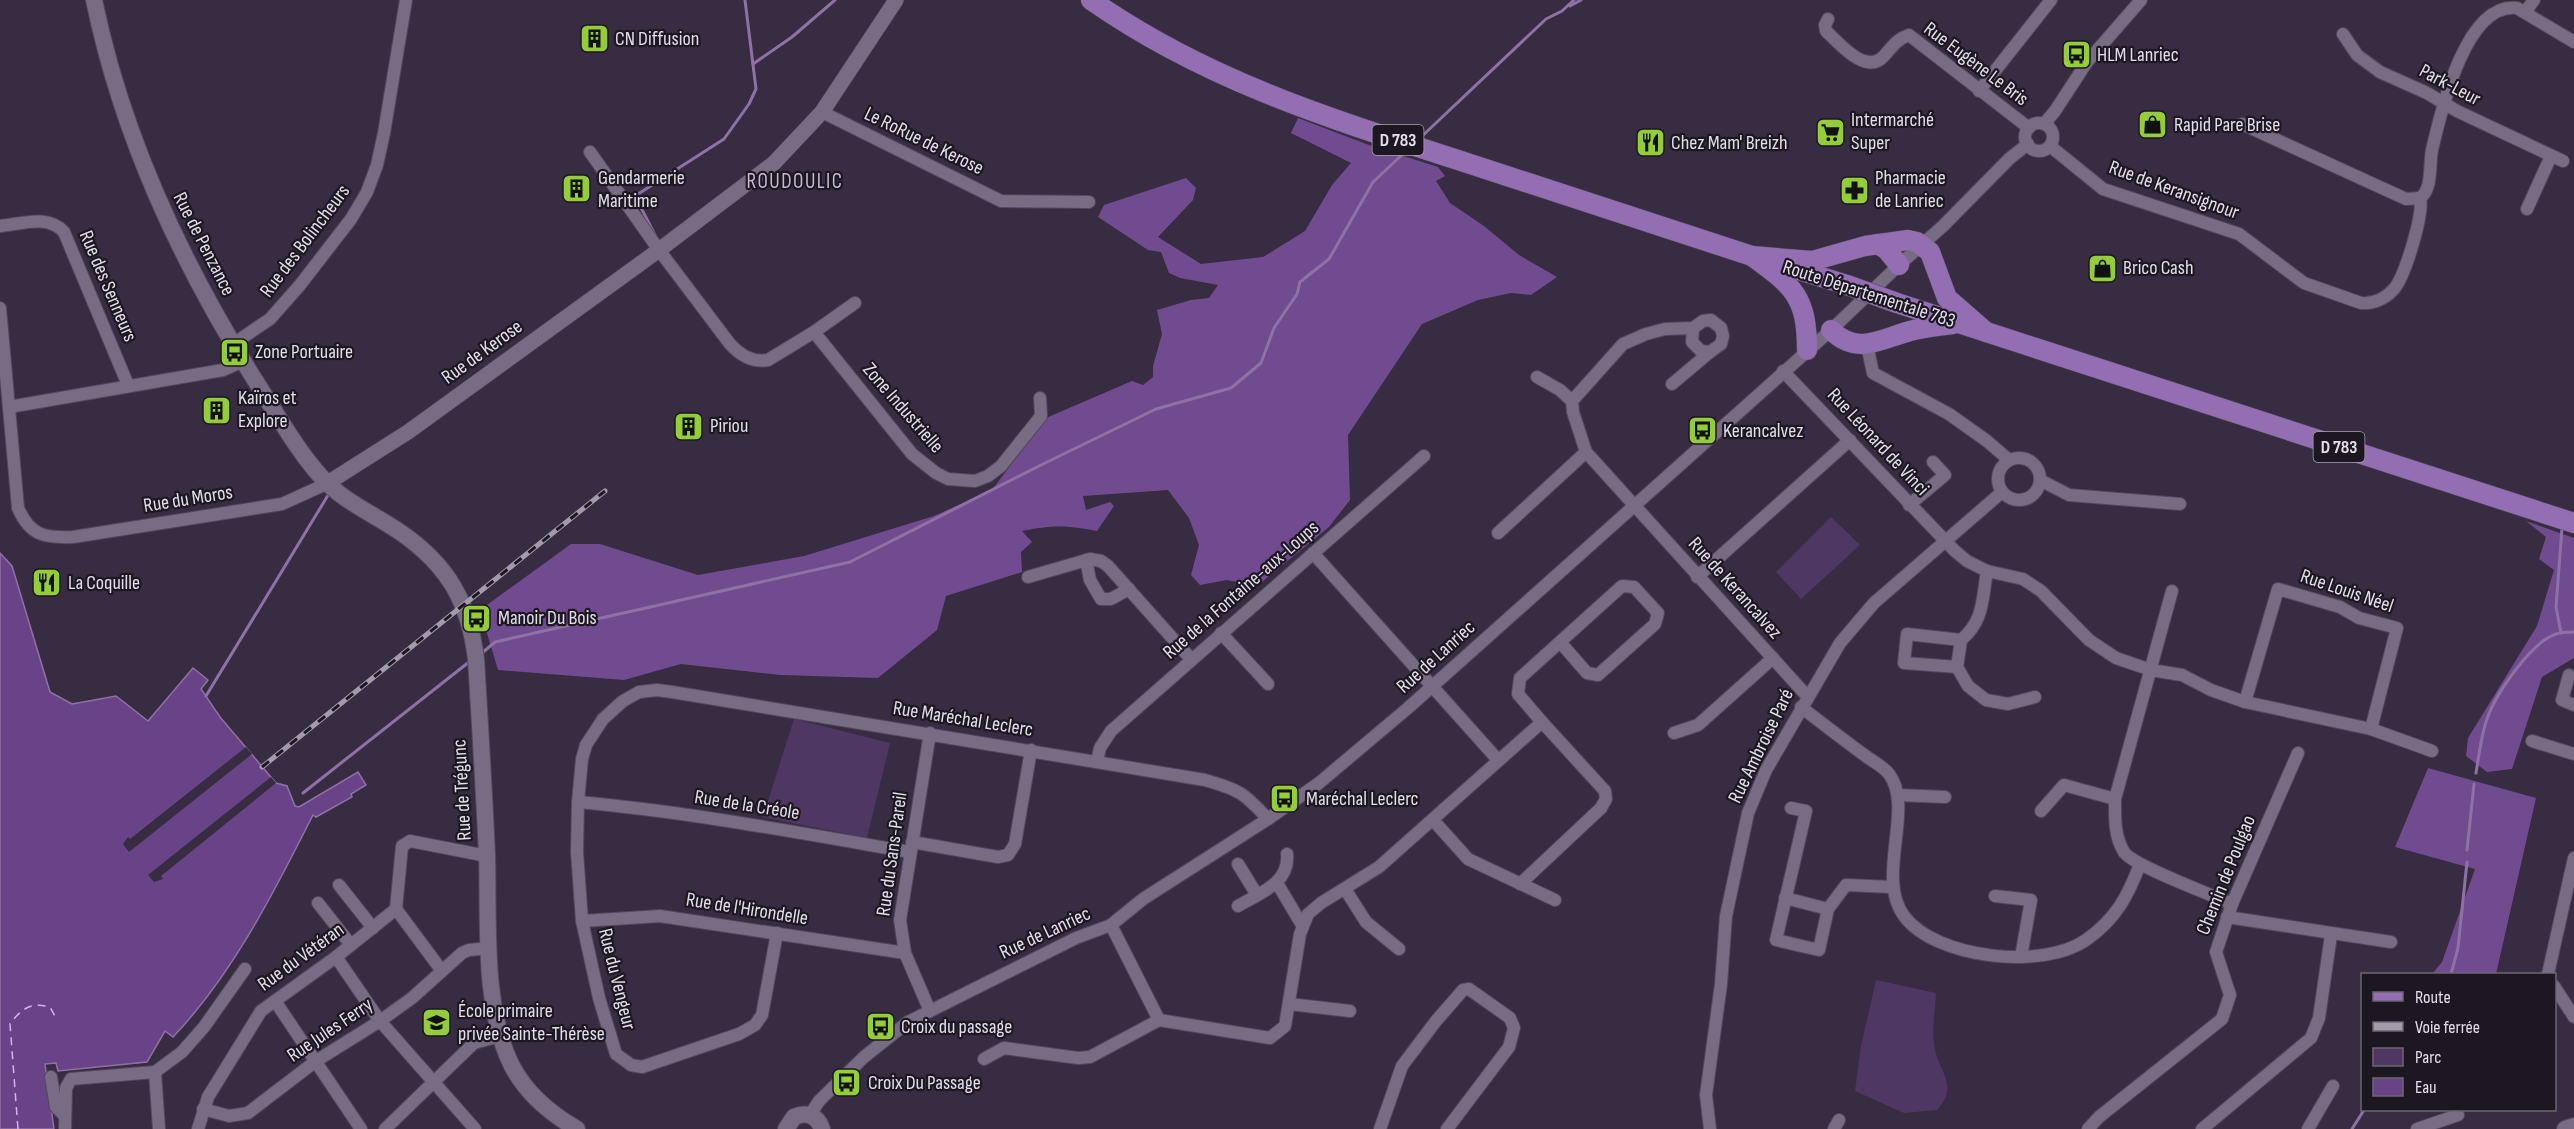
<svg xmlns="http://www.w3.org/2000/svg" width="2574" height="1129" viewBox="0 0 2574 1129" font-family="'Sofia Sans Condensed',sans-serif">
<rect width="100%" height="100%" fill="#372c41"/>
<g fill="#4f3763">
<polygon points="1831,517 1860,545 1801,599 1776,572"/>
<polygon points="794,719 890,743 867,838 763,817"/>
<path d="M1876 980 1936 993C1935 1010 1932 1028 1934 1045 1938 1072 1960 1085 1937 1110L1904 1113 1855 1091 1861 1046Z"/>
</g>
<g fill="#714b8f">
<path d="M1298 118 1369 145 1438 167 1445 176 1436 181 1450 203 1484 226 1519 255 1557 277 1531 295 1511 293 1478 300 1422 324 1348 435 1350 500 1329 527 1257 586 1227 580 1200 585 1191 575 1199 545 1189 518 1168 490 1083 496 1086 510 1110 502 1114 506 1097 531C1067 525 1051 525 1022 531L1032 542 1021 552 1022 572 946 596 937 630 878 678 781 675 681 664 624 680 498 670 480 610 571 544H600L698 575 804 556 934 516 992 490 1046 418 1132 381 1143 385 1153 377V366L1162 334 1157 310 1191 300 1209 298 1218 285 1180 278 1169 273 1161 252 1148 250 1098 217 1104 205 1186 178 1196 188 1193 200 1158 237 1201 264 1263 257 1305 231 1332 185 1351 163 1291 133Z"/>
<polygon points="2526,521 2574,538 2574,658 2542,677 2512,769 2487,772 2466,756 2468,738 2537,626 2554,570 2539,559 2546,537"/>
<polygon points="2428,768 2536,798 2496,974 2432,974 2442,962 2475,869 2395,847"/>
</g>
<path fill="#694387" stroke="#8e72a5" stroke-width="1.5" d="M0 553 12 566 50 692 72 704 116 696 148 721 193 668 208 680 201 689 220 717 276 783 287 786 295 806 299 807 358 772 366 785 351 794 352 797 316 817 313 815C274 892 233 974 173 1037L165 1031 147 1062 58 1071 56 1063 45 1064 54 1129H0Z"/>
<g fill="#372c41">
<polygon points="246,747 252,754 129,852 123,844 128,837 130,839"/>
<polygon points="271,777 276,783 161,876 163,879 154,882 148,875"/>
</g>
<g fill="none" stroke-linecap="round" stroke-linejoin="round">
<g stroke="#8e72a5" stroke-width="3">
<polyline points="1570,6 1581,0"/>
<polyline points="753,64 792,37 835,0"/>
<polyline points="1419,139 1546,19 1562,11 1574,0"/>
<polyline points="655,235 635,196 724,139 749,104 756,89 745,0"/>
<polyline points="2561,633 2556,607 2562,528"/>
<polyline points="482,653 495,642 850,562 1041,465 1156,409 1231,388 1261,363 1274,328 1297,294 1300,282 1329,259 1373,182 1405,152"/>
<polyline points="206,696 330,492"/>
<path d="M2476 773C2479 755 2481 736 2487 719 2495 695 2531 642 2556 634 2561 632 2568 632 2574 632"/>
<polyline points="303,793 469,662"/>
<polyline points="2467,850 2474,784"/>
<polyline points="2451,974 2458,948 2467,862"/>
<polyline points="2352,1129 2364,1110"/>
</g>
<path stroke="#d6aefa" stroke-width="1.5" stroke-dasharray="8 6" stroke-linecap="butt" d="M18 1129 10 1024C22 1008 31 1002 50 1007L57 1020"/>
<defs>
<g id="minor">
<polyline points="2525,12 2534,0"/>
<path d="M1828 19 1825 25 1826 31C1839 43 1866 76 1884 56 1892 47 1897 39 1909 35L2029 128"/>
<polyline points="2343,34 2357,55 2380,72 2427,93 2457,111 2563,161"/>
<polyline points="1979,91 2051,0"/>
<polyline points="822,112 1001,201 1089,202"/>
<circle cx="2039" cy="137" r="14"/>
<polyline points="2044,124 2055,111 2087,62 2141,0"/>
<polyline points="2242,124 2406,199 2420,198"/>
<path d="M2050 146 2103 189 2239 234 2304 283 2361 303C2374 304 2386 298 2394 289 2405 276 2424 214 2420 198"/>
<path d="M590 152 659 250 730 344C740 355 752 363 768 360L814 332 855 303"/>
<path d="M2420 198C2433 189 2429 164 2432 150 2441 112 2465 2 2517 8L2574 42"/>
<polyline points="2527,209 2551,156"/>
<path d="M0 226C21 224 48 214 64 232L128 385"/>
<path d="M0 308 18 508C30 536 45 538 73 537L282 504 326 484"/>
<polyline points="814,332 912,454 936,473 948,479 975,481 988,476 1001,466 1041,416 1040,398"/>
<polyline points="233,344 270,319 300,285 351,219 367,192 377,165 384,133 406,0"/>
<polyline points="1867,345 1873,373 1949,414 1987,441 2009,460"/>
<polyline points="1783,371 1955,551 1967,561 1987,571 2023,579 2041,591 2089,640 2116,658 2151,670 2182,675 2211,690 2245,702 2371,729 2432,751"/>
<polyline points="1537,377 1560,390 1572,401 1573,412 1586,452 1807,696"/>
<polyline points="1672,384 1710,352"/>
<polyline points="1572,401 1623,344 1646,334 1665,329 1693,328 1703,321 1711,320 1721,328 1723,336 1721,344 1710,352 1701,351 1692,342 1693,328"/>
<polyline points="9,407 223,370 243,361"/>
<circle cx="2019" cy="479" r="21"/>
<polyline points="2040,480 2069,495 2180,504"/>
<polyline points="1909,505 1945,475 1933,462"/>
<polyline points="1498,533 1586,452"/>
<polyline points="1313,553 1498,760"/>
<polyline points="1086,560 1090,580 1101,599 1111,599 1129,589"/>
<path d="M1987 571C1982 600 1984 621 1961 640L1957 667 1968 686 1986 700 2008 704 2035 697"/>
<polyline points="1028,577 1090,559 1101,561 1108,566 1191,659"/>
<polyline points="1697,577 1850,440"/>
<path d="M2172 591 2115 799C2115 817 2114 836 2124 852 2133 866 2213 895 2232 904"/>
<polyline points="1221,633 1268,684"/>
<polyline points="1957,667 1904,663 1907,634 1961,640"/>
<polyline points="2569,675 2562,700 2574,705"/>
<polyline points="2245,702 2278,589 2340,607 2359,618 2397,628 2371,729"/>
<path d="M1801 707C1823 724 1845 741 1867 757 1874 762 1884 767 1889 774 1915 808 1875 877 1904 916 1936 959 2043 970 2086 940 2116 919 2128 896 2140 864"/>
<polyline points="1674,733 1698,725 1773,658"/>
<polyline points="2532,741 2574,754"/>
<polyline points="1097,761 1100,748 1111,731 1424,456"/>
<polyline points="1898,795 1945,797"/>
<path d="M578 802C690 812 800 833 910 852"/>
<polyline points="1791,808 1806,811 1776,940 1819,950 1828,909 1846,885 1892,887"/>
<polyline points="2041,811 2064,785 2115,799"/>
<polyline points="1433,820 1468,859 1555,900"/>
<polyline points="912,842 998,857 1008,855 1015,844 1031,750"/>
<polyline points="1238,864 1257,895"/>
<polyline points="1277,883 1302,925"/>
<polyline points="1520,884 1601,808 1606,799 1605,791 1542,722"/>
<polyline points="339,885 373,928"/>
<polyline points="1345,889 1366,922 1399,949"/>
<polyline points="1995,896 2031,900 2021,957"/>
<polyline points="1785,898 1828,909"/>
<polyline points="318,903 351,945"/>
<path d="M1238 906C1260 893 1290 883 1287 854"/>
<polyline points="2227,917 2391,942"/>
<polyline points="582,921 660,916 905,953"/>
<polyline points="1111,925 1159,1020"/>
<path d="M777 933 762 1015 755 1025 739 1034 642 1067 631 1065 616 1054 599 998 582 921 577 852 578 802 582 759 586 745 603 719 623 701 639 692 657 690 672 692 1205 780C1240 790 1244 793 1268 819"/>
<polyline points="336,957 380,1021 475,1129"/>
<polyline points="442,971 396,909 402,846 410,841 487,856"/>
<polyline points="2548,974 2574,858"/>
<polyline points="2554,986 2574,1017"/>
<polyline points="275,1001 361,1129"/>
<polyline points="1289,1004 1350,1011"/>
<polyline points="930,1011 905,953 900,920 930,733"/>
<polyline points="1159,1020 1270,1038 1285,1026 1300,934 1308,914 1321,903 1379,867 1542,722 1518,694 1520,678 1622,586 1634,587 1658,613 1655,624 1598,675 1587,673 1560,642"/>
<polyline points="984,1059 1004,1048 1078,1058 1090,1057 1159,1020"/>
<polyline points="155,1072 182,1052 204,1027 245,969"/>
<polyline points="155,1072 159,1129"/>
<polyline points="51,1077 56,1107 64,1115"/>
<polyline points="203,1109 229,1116 248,1113 316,1061 380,1021 412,998 462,953 469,950 490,948"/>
<polyline points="810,1115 819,1101 864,1057 908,1022 1076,938 1111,925 1143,899 1268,819 1319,783 1408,708 1831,330 1899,265 1943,226 2010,158 2028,144"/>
<polyline points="65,1129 66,1088 71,1079 155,1072"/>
<polyline points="198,1129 208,1097 261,1011 336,957 396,909"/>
<polyline points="385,1129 474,1043 500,1036"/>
<polyline points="1380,1129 1402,1066 1436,1021 1463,990 1469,989 1510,1018 1514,1028 1509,1047 1447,1129"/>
<polyline points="1710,1129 1706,1095 1721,984 1726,916 1748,813 1766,770 1840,643 1874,603 2002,492"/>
<polyline points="1834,1129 1839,1120"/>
<polyline points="2088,1129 2099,1117 2222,1019 2230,995 2216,952 2232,904 2298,753"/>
<polyline points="2202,1129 2311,1038 2319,1018 2331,935"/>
<polyline points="2308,1129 2333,1086"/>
<polyline points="2417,1129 2458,1115"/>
</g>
<polyline id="tertiary" points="326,484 408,432 659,250 774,163 822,112 896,0"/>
<g id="secondary">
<path d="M94 0C122 136 180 260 253 377 271 405 288 435 308 461 338 501 361 506 400 532 448 565 469 602 476 659 480 724 484 790 487 855 489 920 482 1007 512 1066 526 1093 551 1114 577 1129"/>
<path d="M786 1129 794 1117C807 1111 818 1116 822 1129"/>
<polyline points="2565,1129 2574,1126"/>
</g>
<g id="primary">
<path d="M1091 0C1204 79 1325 117 1455 159 1554 191 1653 223 1752 256L1812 261 1865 246 1908 240 1917 242 1930 252 1947 298 1986 332"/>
<polyline points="1878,244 1887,250 1899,265"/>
<path d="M1752 256C1793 286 1807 296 1807 350"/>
<polyline points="1789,267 1847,285"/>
<polyline points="1897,303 2574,523"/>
<path d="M1831 330C1857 356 1881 339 1910 331 1924 327 1938 326 1953 324"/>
</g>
</defs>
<use href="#minor" stroke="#52495b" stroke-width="14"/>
<use href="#tertiary" stroke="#52495b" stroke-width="16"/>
<use href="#secondary" stroke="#52495b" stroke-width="18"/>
<use href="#primary" stroke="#52495b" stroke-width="21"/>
<use href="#minor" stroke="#786c84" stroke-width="12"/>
<use href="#tertiary" stroke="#786c84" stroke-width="15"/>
<use href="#secondary" stroke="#786c84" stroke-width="16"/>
<use href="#primary" stroke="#946eb3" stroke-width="20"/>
<defs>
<polyline id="rail" points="262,767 605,491"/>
</defs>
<use href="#rail" stroke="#a29bab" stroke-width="5"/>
<use href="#rail" stroke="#1c1721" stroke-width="3" stroke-dasharray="9" stroke-linecap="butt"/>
<defs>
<polyline id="primary-bridge" points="1847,285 1897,303"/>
</defs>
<use href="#primary-bridge" stroke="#52495b" stroke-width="21" stroke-linecap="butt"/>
<use href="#primary-bridge" stroke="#946eb3" stroke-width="20"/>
</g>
<defs>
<symbol id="building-square" viewBox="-11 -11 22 22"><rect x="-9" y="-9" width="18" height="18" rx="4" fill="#95cc3a" stroke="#1c1721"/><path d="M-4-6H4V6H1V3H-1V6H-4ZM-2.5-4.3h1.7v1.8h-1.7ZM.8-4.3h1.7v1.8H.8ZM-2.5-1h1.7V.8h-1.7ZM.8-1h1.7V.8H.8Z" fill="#111"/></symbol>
<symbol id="bus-square" viewBox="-11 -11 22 22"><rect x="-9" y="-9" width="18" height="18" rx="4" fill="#95cc3a" stroke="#1c1721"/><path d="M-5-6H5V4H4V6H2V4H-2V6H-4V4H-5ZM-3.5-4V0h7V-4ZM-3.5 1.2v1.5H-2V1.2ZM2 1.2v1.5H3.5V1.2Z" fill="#111"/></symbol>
<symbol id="shop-square" viewBox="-11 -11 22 22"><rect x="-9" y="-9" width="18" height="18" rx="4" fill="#95cc3a" stroke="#1c1721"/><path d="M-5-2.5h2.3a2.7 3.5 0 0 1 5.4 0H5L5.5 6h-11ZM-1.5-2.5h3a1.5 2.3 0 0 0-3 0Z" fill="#111"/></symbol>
<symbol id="supermarket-square" viewBox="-11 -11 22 22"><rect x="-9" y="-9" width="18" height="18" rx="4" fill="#95cc3a" stroke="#1c1721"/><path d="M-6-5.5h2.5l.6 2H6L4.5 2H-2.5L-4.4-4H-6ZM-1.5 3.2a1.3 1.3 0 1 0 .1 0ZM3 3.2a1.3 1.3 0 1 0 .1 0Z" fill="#111"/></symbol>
<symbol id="restaurant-square" viewBox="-11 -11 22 22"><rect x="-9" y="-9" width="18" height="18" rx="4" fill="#95cc3a" stroke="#1c1721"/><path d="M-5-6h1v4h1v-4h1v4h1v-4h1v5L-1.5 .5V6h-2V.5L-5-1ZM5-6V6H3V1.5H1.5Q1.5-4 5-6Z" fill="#111"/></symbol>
<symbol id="pharmacy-square" viewBox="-11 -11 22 22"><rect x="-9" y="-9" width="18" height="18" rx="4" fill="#95cc3a" stroke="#1c1721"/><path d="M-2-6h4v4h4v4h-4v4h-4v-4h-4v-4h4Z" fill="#111"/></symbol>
<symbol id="school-square" viewBox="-11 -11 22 22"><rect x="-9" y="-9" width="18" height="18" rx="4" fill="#95cc3a" stroke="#1c1721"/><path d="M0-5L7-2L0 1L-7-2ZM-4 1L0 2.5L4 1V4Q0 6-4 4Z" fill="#111"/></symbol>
</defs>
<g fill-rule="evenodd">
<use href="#building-square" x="578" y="22" width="33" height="33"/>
<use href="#bus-square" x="2060" y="38" width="33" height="33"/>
<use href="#shop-square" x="2136" y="108" width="33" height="33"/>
<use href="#supermarket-square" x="1814" y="116" width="33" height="33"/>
<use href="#restaurant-square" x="1634" y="126" width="33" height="33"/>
<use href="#building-square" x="560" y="172" width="33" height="33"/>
<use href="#pharmacy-square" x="1838" y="174" width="33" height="33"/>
<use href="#shop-square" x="2086" y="252" width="33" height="33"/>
<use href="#bus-square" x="218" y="336" width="33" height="33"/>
<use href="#building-square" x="200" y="394" width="33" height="33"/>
<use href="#building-square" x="672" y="410" width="33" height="33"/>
<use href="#bus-square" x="1686" y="414" width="33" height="33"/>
<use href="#restaurant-square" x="30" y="566" width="33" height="33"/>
<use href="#bus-square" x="460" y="602" width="33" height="33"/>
<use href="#bus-square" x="1268" y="782" width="33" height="33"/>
<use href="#school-square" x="420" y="1006" width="33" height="33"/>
<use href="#bus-square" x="864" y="1010" width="33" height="33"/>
<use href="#bus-square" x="830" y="1066" width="33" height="33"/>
</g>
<g text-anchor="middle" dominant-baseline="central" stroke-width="4.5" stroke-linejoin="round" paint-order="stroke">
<g fill="#1c1721" stroke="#a8a2ae" stroke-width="1.5">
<rect x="1372.5" y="125" width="51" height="30" rx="4.5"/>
<rect x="2313.5" y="432" width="51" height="30" rx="4.5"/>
</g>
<g font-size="18" font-weight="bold" fill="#e4deeb">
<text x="1398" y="140">D 783</text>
<text x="2339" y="447">D 783</text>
</g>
<g font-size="20" fill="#e4deeb" stroke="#1c1721" text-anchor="start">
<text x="615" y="39">CN Diffusion</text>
<text x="2097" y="55">HLM Lanriec</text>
<text x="1851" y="120">Intermarché<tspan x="1851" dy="23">Super</tspan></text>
<text x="2174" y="125">Rapid Pare Brise</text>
<text x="1671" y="143">Chez Mam' Breizh</text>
<text x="598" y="178">Gendarmerie<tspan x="598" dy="23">Maritime</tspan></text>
<text x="1875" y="178">Pharmacie<tspan x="1875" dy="23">de Lanriec</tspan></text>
<text x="2123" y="268">Brico Cash</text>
<text x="255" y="352">Zone Portuaire</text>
<text x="238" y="398">Kaïros et<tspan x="238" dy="23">Explore</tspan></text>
<text x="710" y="426">Piriou</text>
<text x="1723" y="431">Kerancalvez</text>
<text x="68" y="583">La Coquille</text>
<text x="498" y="618">Manoir Du Bois</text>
<text x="1306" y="799">Maréchal Leclerc</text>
<text x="458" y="1011">École primaire<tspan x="458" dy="23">privée Sainte-Thérèse</tspan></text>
<text x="901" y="1027">Croix du passage</text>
<text x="868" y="1083">Croix Du Passage</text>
</g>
<g font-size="20" fill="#e4deeb" stroke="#1c1721">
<text transform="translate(1976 64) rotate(37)">Rue Eugène Le Bris</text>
<text transform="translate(2450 85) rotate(28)">Park-Leur</text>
<text transform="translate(924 141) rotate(26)">Le RoRue de Kerose</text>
<text transform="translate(2174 190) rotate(20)">Rue de Keransignour</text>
<text transform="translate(305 241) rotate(-53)">Rue des Bolincheurs</text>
<text transform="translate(204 244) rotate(63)">Rue de Penzance</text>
<text transform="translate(108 286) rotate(67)">Rue des Senneurs</text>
<text transform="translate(1869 294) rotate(18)">Route Départementale 783</text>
<text transform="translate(482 352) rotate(-36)">Rue de Kerose</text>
<text transform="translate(903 408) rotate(49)">Zone Industrielle</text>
<text transform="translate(1878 442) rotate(47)">Rue Léonard de Vinci</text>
<text transform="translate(188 499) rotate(-9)">Rue du Moros</text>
<text transform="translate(1735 588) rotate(48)">Rue de Kerancalvez</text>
<text transform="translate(1241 590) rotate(-41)">Rue de la Fontaine-aux-Loups</text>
<text transform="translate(2347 591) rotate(19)">Rue Louis Néel</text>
<text transform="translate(1436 657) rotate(-42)">Rue de Lanriec</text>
<text transform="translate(963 719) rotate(9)">Rue Maréchal Leclerc</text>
<text transform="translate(1761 746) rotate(-64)">Rue Ambroise Paré</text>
<text transform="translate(462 790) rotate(-93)">Rue de Trégunc</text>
<text transform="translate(747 805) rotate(9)">Rue de la Créole</text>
<text transform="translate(892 854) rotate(-82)">Rue du Sans-Pareil</text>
<text transform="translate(2226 875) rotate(-68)">Chemin de Poulgao</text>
<text transform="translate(747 909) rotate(9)">Rue de l'Hirondelle</text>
<text transform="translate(1045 933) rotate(-25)">Rue de Lanriec</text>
<text transform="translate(301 957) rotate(-36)">Rue du Vétéran</text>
<text transform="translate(617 979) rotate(76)">Rue du Vengeur</text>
<text transform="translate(330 1030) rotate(-34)">Rue Jules Ferry</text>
</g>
<g font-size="21" letter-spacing="1.5" fill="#c7bad5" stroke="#1c1721">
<text x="795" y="181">ROUDOULIC</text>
</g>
</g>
<rect x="2361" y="973" width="195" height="138" fill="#1c1721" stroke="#6c6772" stroke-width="1.5"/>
<rect x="2373" y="992" width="30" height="9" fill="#946eb3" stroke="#6c6772" stroke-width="1.5"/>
<text x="2415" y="1003" font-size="18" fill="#e4deeb">Route</text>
<rect x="2373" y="1022" width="30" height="9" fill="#a29bab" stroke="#6c6772" stroke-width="1.5"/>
<text x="2415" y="1033" font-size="18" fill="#e4deeb">Voie ferrée</text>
<rect x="2373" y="1048" width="30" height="18" fill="#4f3763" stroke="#6c6772" stroke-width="1.5"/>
<text x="2415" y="1063" font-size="18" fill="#e4deeb">Parc</text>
<rect x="2373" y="1078" width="30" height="18" fill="#694387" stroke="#6c6772" stroke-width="1.5"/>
<text x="2415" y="1093" font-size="18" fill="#e4deeb">Eau</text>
</svg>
